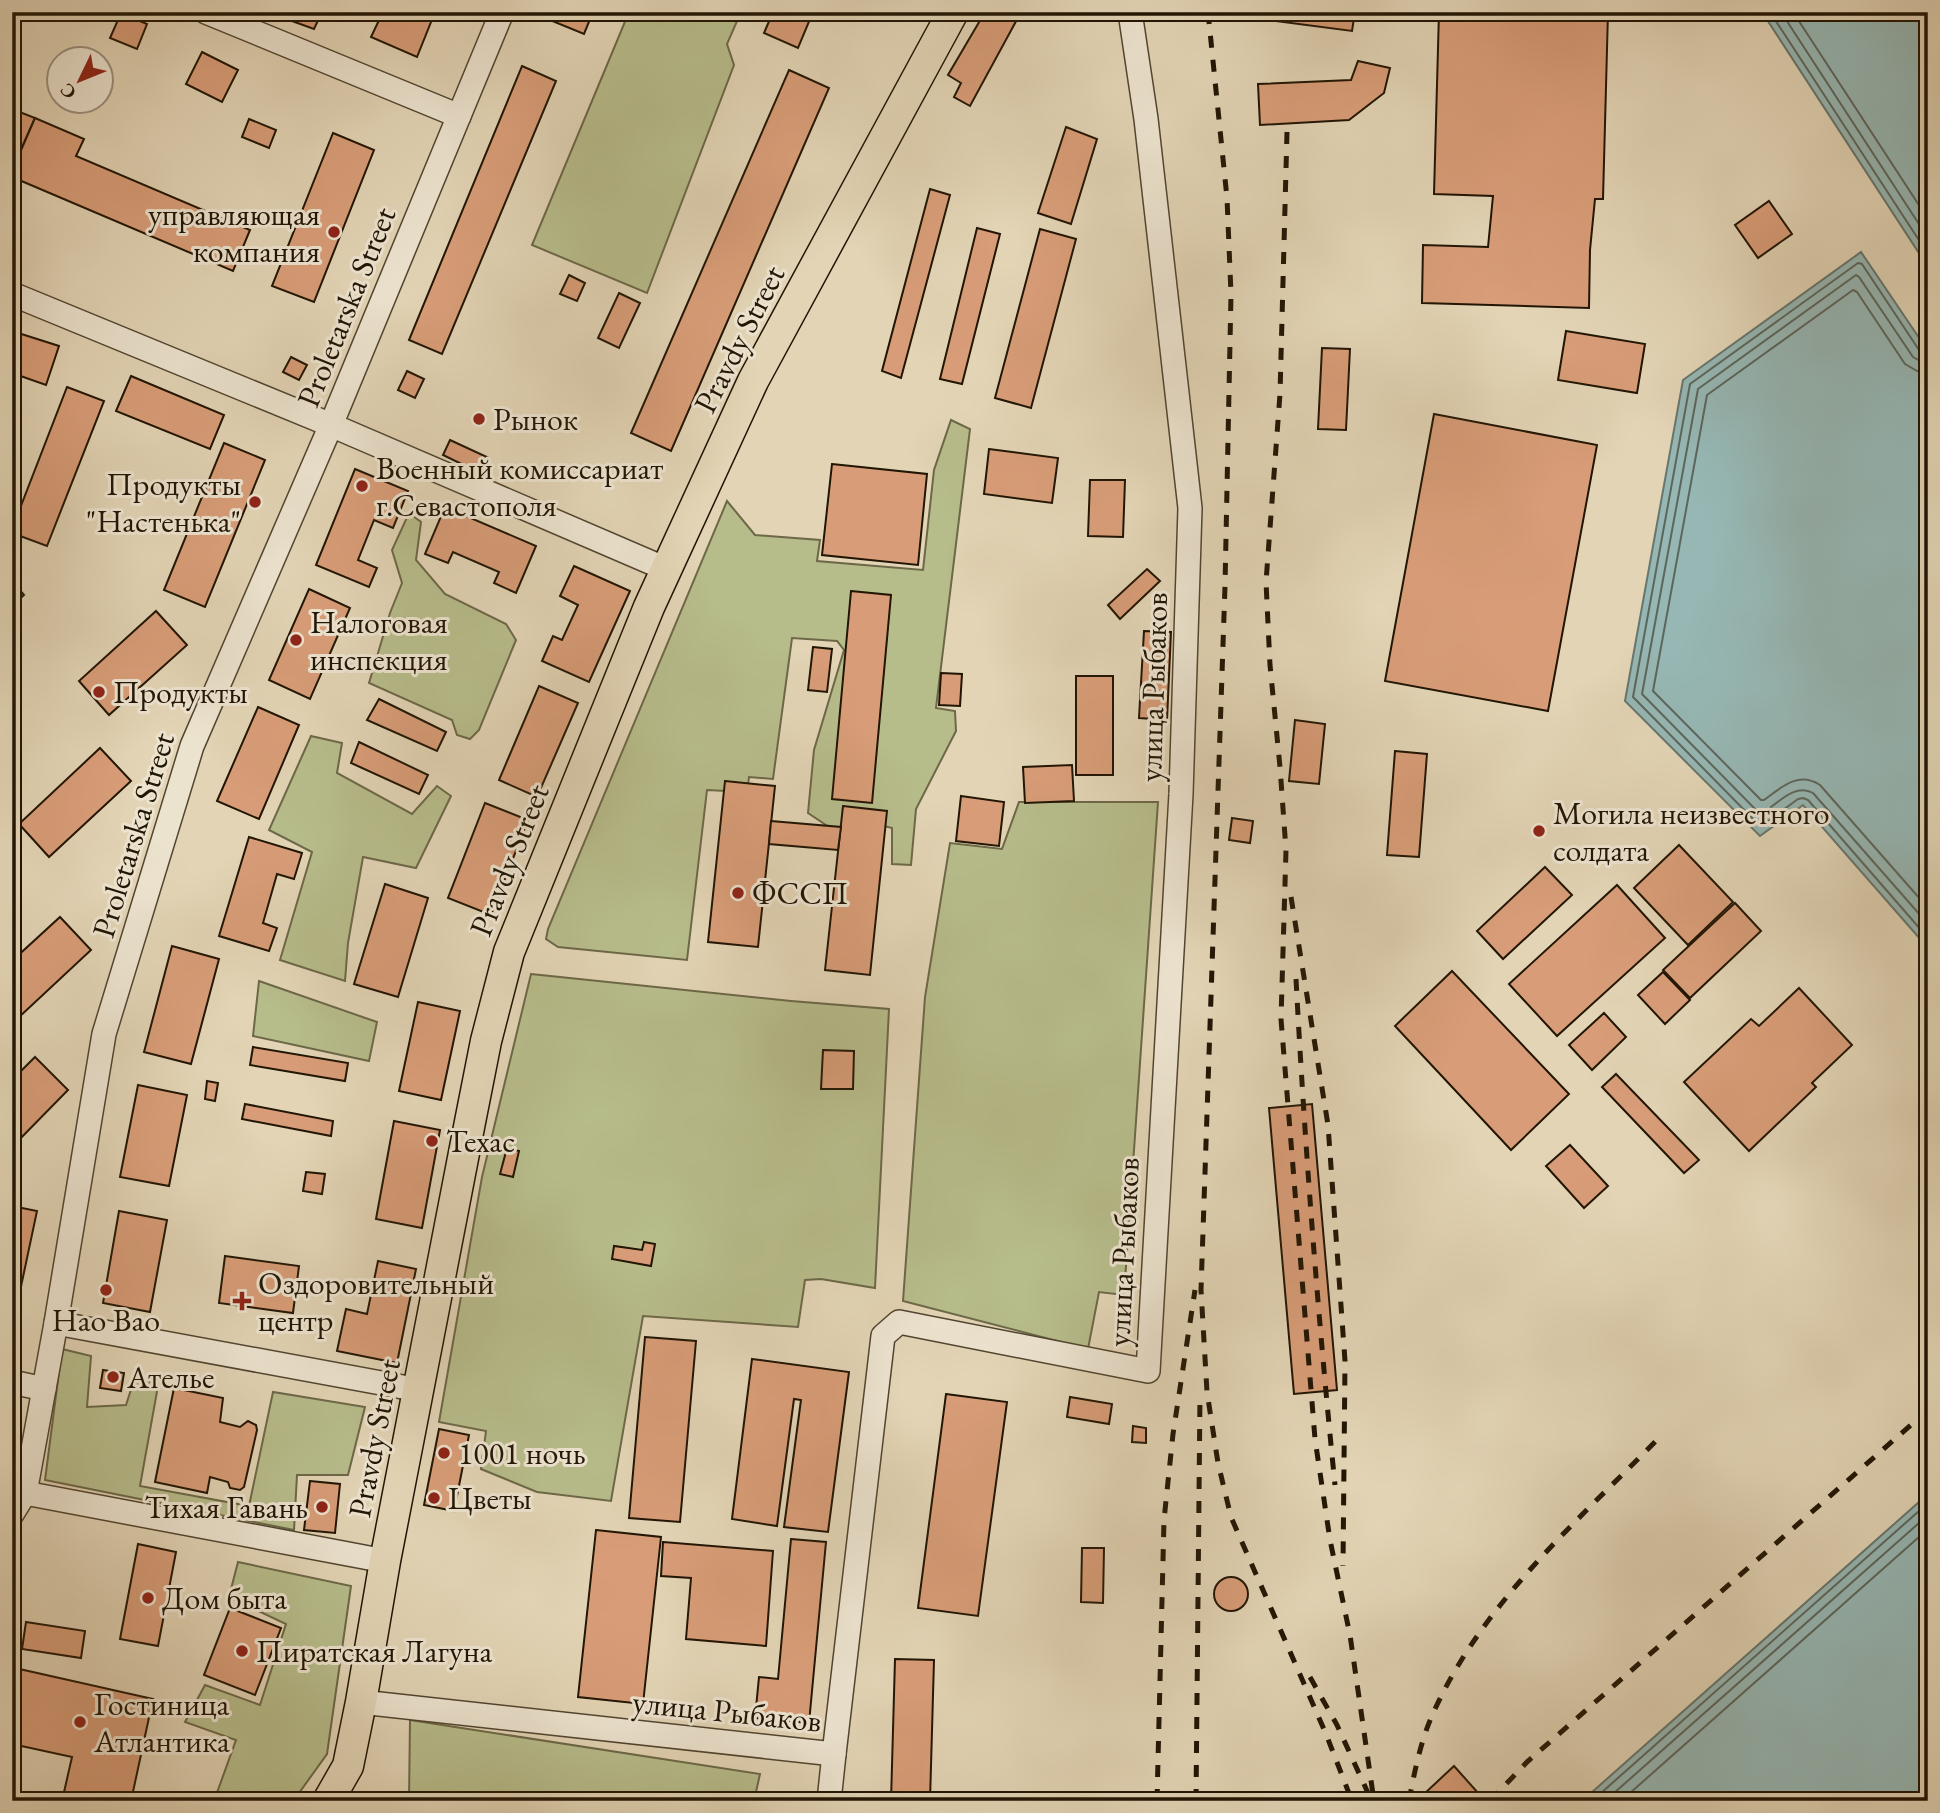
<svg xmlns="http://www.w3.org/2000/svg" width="1940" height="1813" viewBox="0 0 1940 1813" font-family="'EB Garamond',serif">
<rect width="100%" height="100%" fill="#e2d4b5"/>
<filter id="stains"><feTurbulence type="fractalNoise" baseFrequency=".00286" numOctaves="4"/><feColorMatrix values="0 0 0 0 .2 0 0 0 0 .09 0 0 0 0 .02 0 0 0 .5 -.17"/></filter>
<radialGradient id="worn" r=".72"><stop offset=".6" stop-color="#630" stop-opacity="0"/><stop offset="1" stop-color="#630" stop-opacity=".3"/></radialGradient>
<g fill="#b7bc8b" stroke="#6c6848" stroke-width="2">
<polygon points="629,12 741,12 727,44 734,65 647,293 532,245"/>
<polygon points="951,420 970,429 936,708 955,711 956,731 916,809 911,865 892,864 892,828 876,824 844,824 835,831 808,813 814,750 844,650 837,641 792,638 773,779 749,777 747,792 707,790 687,960 558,947 546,939 548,929 727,501 755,535 820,540 817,561 923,570 934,470"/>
<polygon points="409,513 421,522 416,560 445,594 506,624 516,640 479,730 470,739 457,735 452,720 369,683 390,613 402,583 392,550"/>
<polygon points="311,736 342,743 337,773 412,814 437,786 451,796 416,868 363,857 348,943 345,981 280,960 312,852 269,830"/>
<polygon points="1019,802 1158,802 1124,1295 1099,1292 1088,1349 903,1301 925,997 950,843 1002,849"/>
<polygon points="531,974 791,1001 889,1009 875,1288 821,1279 805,1280 798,1327 643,1316 611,1501 537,1492 481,1469 486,1431 439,1422 482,1177"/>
<polygon points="259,981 377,1022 369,1061 253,1036"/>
<polygon points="62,1349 91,1356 87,1407 126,1405 136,1374 158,1386 140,1486 249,1506 273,1392 365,1407 348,1475 297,1475 294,1530 45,1480"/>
<polygon points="238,1562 351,1586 327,1754 299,1793 288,1801 214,1801 236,1740 185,1722 205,1685 260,1705 286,1624 229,1597"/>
<polygon points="410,1720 760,1774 754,1801 409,1801"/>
</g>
<g fill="#96b7b4" stroke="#67766e" stroke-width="2">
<polygon points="1762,12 1928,12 1928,267"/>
<polygon points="1861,252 1928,351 1928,948 1803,805 1760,836 1625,701 1683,380"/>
<polygon points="1928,1494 1928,1801 1582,1801"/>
</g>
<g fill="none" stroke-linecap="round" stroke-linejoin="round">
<g stroke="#5c665c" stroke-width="2">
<polyline points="1770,12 1928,254"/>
<polyline points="1781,12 1928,238"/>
<polyline points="1793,12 1928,219"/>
<polyline points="1928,353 1923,353 1919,350 1862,264 1858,263 1690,384 1633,697 1759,825 1763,825 1798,799 1803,798 1808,800 1928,938"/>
<path d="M1928 362 1920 361 1913 357 1859 277 1856 275 1698 389 1642 694 1760 814 1763 813C1778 803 1795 783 1813 793L1928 924"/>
<path d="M1928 373 1917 371 1905 364 1857 292 1853 290 1707 395 1653 691 1761 800H1764C1782 787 1798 771 1820 785L1928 908"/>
<polyline points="1592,1801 1928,1503"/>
<polyline points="1605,1801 1928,1515"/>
<polyline points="1621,1801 1928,1529"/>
</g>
</g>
<g fill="#d89d78" stroke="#211504" stroke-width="2">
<polygon points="267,12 322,12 314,29"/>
<polygon points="395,12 435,12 417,57 371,37 381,16 392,20"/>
<polygon points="548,12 593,12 584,34 545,18"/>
<polygon points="773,12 813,12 798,48 764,33"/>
<polygon points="985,12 1017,12 1020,14 970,106 954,97 961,83 948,75"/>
<polygon points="1261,12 1355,12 1352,31 1260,19"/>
<polygon points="1439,12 1608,12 1603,199 1595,199 1590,250 1589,308 1422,303 1423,245 1488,247 1493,196 1434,194"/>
<polygon points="121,13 147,24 137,49 110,38"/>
<polygon points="202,52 238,70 222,102 186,84"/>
<polygon points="1358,61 1390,68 1384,93 1349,120 1260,125 1258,84 1351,80"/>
<polygon points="522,66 556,81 442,354 409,340"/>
<polygon points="789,70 829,88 671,451 631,433"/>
<polygon points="12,109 35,118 19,154 12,151"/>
<polygon points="35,118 84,139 76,156 250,230 233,271 12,177 12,171"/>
<polygon points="249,119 276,130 269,148 242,137"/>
<polygon points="1066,127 1097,139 1071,224 1038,213"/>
<polygon points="333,133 374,150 314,302 272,286"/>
<polygon points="930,189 950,195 901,378 882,371"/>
<polygon points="1769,201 1792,234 1758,258 1735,225"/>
<polygon points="977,228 1000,234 962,384 940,379"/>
<polygon points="1040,229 1076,239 1031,408 995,398"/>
<polygon points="569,275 585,283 577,301 560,294"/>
<polygon points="619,293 640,303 619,348 598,338"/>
<polygon points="12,331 59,346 46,385 12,373"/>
<polygon points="1566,331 1645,344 1637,393 1558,380"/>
<polygon points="1322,348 1350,349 1346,430 1318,429"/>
<polygon points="291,357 307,365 299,380 283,372"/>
<polygon points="407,371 424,379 415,398 398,390"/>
<polygon points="131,376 224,415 210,449 116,411"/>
<polygon points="67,387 104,401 47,546 12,533 12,529"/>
<polygon points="1434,414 1597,445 1548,711 1385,681"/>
<polygon points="450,440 489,458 482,474 443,455"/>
<polygon points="224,443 265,460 205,607 164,590"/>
<polygon points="989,449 1058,458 1052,503 984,494"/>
<polygon points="832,464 927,474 918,565 822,555"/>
<polygon points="355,469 408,491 393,528 374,520 358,560 377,568 369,587 316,565"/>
<polygon points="1090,480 1125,480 1123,537 1088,536"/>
<polygon points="445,507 536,546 516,593 494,583 499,572 453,552 448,563 425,554"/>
<polygon points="574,566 630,591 589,682 542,661 553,636 562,640 578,605 560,596"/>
<polygon points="1147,569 1160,581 1120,619 1108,605"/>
<polygon points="12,581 24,595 12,606"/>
<polygon points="309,589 350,608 310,699 269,680"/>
<polygon points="851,591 891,595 872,803 832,799"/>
<polygon points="156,611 187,645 109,715 79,681"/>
<polygon points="1144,631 1171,632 1167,720 1139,718"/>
<polygon points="813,647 832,649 827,692 808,690"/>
<polygon points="941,673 962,674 960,706 939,705"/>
<rect x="1076" y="676" width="37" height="99"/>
<polygon points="539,686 578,703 537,797 499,780"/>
<polygon points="379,699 446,732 437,751 367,720"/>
<polygon points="258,707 299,725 259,819 217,801"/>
<polygon points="1295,720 1325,724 1319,784 1289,781"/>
<polygon points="359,742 428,775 419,794 351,763"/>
<polygon points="100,748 131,781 49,857 19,824"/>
<polygon points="1395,751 1427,754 1419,857 1387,855"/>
<polygon points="1072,765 1074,801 1025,803 1023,767"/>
<polygon points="725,781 775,786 758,947 708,942"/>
<polygon points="961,796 1004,802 999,846 956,841"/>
<polygon points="485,803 528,820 491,915 448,898"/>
<polygon points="843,806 887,811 870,975 825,970"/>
<polygon points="1232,818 1253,821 1250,843 1229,840"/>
<polygon points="771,821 841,827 838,850 769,844"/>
<polygon points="249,837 302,853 294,879 277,874 263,923 277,928 269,951 219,936"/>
<polygon points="1679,845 1733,902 1688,945 1634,888"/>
<polygon points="1545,867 1572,895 1503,959 1477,931"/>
<polygon points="385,884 428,898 398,997 354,984"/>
<polygon points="1617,885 1665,938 1557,1036 1509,984"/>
<polygon points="1735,903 1761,931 1690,998 1663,970"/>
<polygon points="60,917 91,950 17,1019 12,1013 12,961"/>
<polygon points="172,946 219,959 191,1064 144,1052"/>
<polygon points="1452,971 1569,1094 1511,1150 1395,1026"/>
<polygon points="1663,972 1690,1000 1665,1024 1638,995"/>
<polygon points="1799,988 1852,1045 1812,1083 1816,1087 1749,1151 1684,1082 1751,1019 1759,1026"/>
<polygon points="418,1002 460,1011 441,1100 399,1091"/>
<polygon points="1604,1013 1626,1037 1592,1070 1569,1045"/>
<polygon points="253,1047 348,1063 345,1081 250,1065"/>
<polygon points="823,1050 854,1051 853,1089 821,1089"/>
<polygon points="35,1057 68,1090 12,1147 12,1080"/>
<polygon points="1616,1074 1699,1160 1684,1173 1602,1087"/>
<polygon points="207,1081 218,1083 215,1101 205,1099"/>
<polygon points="138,1085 187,1095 169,1186 120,1177"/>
<polygon points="245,1104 333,1121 331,1136 242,1119"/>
<polygon points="1312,1104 1337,1390 1294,1394 1269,1108"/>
<polygon points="394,1121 440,1130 422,1228 376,1219"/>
<polygon points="1570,1145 1608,1186 1584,1208 1546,1166"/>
<polygon points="507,1148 519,1151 513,1177 500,1174"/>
<polygon points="306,1172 325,1174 322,1194 303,1191"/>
<polygon points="12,1206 37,1211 12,1329"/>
<polygon points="119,1211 167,1220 150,1312 103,1303"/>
<polygon points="644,1242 655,1244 651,1266 612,1259 614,1246 642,1250"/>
<polygon points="225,1256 299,1266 293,1313 219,1303"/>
<polygon points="378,1261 416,1269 397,1363 337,1351 346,1309 367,1314"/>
<polygon points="645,1337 696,1341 680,1522 629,1518"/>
<polygon points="752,1359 849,1372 828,1532 784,1527 801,1400 794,1399 777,1526 732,1519"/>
<polygon points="103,1370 124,1373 121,1391 100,1388"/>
<polygon points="174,1388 223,1398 220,1422 240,1427 248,1421 256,1425 257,1430 244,1487 240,1490 230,1488 228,1482 210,1477 207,1493 155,1482"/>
<polygon points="946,1394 1007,1402 978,1616 918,1608"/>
<polygon points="1070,1397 1112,1404 1109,1424 1067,1417"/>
<polygon points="1133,1426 1146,1428 1146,1443 1132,1442"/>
<polygon points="439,1429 469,1435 454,1511 424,1505"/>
<polygon points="310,1481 340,1484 335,1533 304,1530"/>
<polygon points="596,1530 661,1537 643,1704 578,1697"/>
<polygon points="791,1539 826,1542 809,1723 755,1718 759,1677 778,1679"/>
<polygon points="663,1542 773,1551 766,1646 686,1639 691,1578 661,1576"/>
<polygon points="138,1544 176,1552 158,1646 120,1639"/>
<polygon points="1082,1548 1104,1548 1103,1603 1081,1602"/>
<circle cx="1231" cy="1594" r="17"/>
<polygon points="230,1608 281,1628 255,1695 204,1675"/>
<polygon points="26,1622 85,1631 81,1658 22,1649"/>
<polygon points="895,1659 934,1660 930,1801 891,1801"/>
<polygon points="15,1668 153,1699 131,1801 62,1801 72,1757 12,1744 12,1681"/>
<polygon points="1454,1766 1479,1794 1471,1801 1430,1801 1424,1794"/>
<polygon points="12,1792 51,1801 12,1801"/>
</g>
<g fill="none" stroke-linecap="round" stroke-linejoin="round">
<defs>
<g id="minor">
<polyline points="206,12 459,116"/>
<polyline points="12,294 331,425 666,569"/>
<polyline points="56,1323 419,1390"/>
<polyline points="12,1382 44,1389"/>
<polyline points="25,1493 385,1561"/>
<polyline points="12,1514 25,1493 56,1323 104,1034 192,746 331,425 502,12"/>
<polyline points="361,1702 834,1754 883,1336 899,1322 1148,1371 1181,794 1190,508 1146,119 1130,12"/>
<polyline points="829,1801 834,1754"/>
</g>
<polyline id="major" points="328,1801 348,1766 361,1702 385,1561 470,1122 486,1041 509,952 649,607 753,381 953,12"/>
</defs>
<use href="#minor" stroke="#514530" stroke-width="26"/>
<use href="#major" stroke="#211504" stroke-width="33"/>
<use href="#minor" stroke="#ece3cf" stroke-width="23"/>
<use href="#major" stroke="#e2d4b5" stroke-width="30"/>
<g stroke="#211504" stroke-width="5" stroke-dasharray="12 12" stroke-linecap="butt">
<polyline points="1208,12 1227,198 1231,294 1225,586 1201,1290 1207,1392 1218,1463 1231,1517 1326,1734 1352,1801"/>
<polyline points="1287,132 1280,394 1266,582 1270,665 1280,767 1286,850 1281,1019 1315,1439 1330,1540 1350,1635 1374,1801"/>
<polyline points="1291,897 1328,1125 1345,1361 1343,1566"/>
<path d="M1296 979C1305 1148 1318 1317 1335 1485"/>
<polyline points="1310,1677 1337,1725 1368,1793"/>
<polyline points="1157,1801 1164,1520 1173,1434 1195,1290"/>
<polyline points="1196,1801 1200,1395"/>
<path d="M1409 1801C1414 1774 1420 1744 1431 1718 1479 1607 1572 1526 1656 1441"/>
<polyline points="1490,1801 1527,1762 1928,1410"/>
</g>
</g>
<g fill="#8f2418" stroke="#ece3cf" stroke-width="2.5">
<circle cx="334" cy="232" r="7"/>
<circle cx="479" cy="419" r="7"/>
<circle cx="362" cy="486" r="7"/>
<circle cx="255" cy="502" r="7"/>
<circle cx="296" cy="640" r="7"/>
<circle cx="99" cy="692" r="7"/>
<circle cx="1539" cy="831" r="7"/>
<circle cx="738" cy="893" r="7"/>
<circle cx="432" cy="1141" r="7"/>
<circle cx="106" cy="1290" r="7"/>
<path d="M238.5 1290.5h7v7h7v7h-7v7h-7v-7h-7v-7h7z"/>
<circle cx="113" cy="1377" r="7"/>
<circle cx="444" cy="1453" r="7"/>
<circle cx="434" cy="1498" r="7"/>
<circle cx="322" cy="1507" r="7"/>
<circle cx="148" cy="1598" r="7"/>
<circle cx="242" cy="1651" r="7"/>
<circle cx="80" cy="1722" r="7"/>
</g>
<g text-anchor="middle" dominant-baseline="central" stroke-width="6" stroke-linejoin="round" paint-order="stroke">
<g font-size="32" fill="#211504" stroke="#ece3cf" text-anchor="start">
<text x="320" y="214" text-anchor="end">управляющая<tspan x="320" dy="37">компания</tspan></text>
<text x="493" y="419">Рынок</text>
<text x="376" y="468">Военный комиссариат<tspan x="376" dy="37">г.Севастополя</tspan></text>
<text x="241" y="484" text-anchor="end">Продукты<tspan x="241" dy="37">"Настенька"</tspan></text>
<text x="310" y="622">Налоговая<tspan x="310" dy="37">инспекция</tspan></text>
<text x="113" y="692">Продукты</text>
<text x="1553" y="813">Могила неизвестного<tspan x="1553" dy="37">солдата</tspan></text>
<text x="752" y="893">ФССП</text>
<text x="446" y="1141">Техас</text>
<text x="258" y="1283">Оздоровительный<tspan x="258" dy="37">центр</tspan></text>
<text x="106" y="1320" text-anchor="middle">Hao Bao</text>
<text x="127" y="1377">Ателье</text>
<text x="458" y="1453">1001 ночь</text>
<text x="448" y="1498">Цветы</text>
<text x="308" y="1507" text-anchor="end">Тихая Гавань</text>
<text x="162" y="1598">Дом быта</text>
<text x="256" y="1651">Пиратская Лагуна</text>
<text x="94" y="1704">Гостиница<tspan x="94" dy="37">Атлантика</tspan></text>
</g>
<g font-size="32" fill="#211504" stroke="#ece3cf">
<text transform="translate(346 307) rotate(-68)">Proletarska Street</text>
<text transform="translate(739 339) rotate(-63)">Pravdy Street</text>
<text transform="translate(1153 687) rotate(-88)">улица Рыбаков</text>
<text transform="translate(133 835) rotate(-73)">Proletarska Street</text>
<text transform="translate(509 860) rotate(-68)">Pravdy Street</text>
<text transform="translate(1123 1252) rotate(-87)">улица Рыбаков</text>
<text transform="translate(374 1438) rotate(-79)">Pravdy Street</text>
<text transform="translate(727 1711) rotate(6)">улица Рыбаков</text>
</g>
</g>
<rect width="1940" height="1813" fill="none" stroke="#e2d4b5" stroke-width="42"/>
<rect x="14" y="14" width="1912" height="1785" fill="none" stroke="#211504" stroke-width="3.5"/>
<rect x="21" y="21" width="1898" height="1771" fill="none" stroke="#211504" stroke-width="2"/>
<g transform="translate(80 80) rotate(227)"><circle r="33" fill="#ece3cf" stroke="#9b917e" stroke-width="2"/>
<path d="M0-5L12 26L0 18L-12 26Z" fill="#8f2418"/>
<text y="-10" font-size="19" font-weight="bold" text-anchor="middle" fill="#211504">С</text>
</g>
<rect width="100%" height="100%" filter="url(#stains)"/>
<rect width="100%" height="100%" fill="url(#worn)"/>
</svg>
